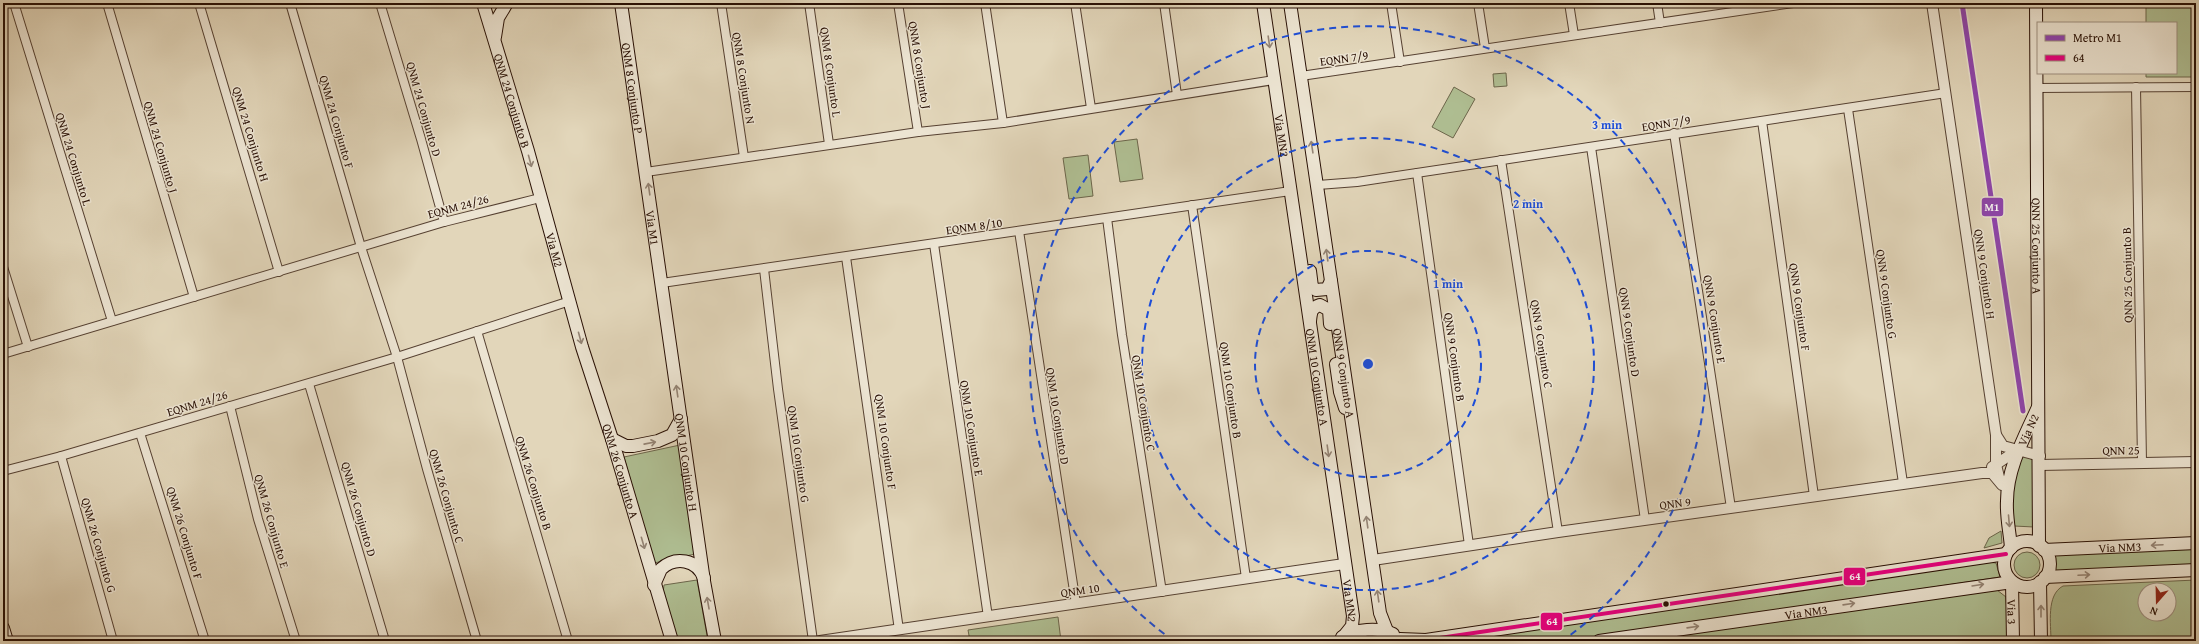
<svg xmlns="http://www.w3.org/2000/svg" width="2199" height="644" viewBox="0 0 2199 644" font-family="'Gentium Book Plus',serif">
<rect width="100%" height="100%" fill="#e2d6ba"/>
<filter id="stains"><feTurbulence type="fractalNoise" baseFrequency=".005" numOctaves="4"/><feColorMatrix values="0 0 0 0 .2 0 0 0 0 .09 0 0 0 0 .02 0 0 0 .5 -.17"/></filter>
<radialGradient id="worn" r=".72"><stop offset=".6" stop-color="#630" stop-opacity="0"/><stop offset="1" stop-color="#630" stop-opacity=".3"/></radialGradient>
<g fill="#afbe92" stroke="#6c664b" fill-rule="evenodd">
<polygon points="2146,3 2196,3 2196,77 2146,77 2146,73 2176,73 2176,23 2146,23"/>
<polygon points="1506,73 1507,86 1494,87 1493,74"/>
<polygon points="1454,87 1475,99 1453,138 1432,127"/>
<polygon points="1137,139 1143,179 1120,182 1114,142"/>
<polygon points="1088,155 1093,196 1069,199 1063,158"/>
<polygon points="680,445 695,554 654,563 624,457"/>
<path d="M2022 455 2033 460 2034 527 2014 526C2011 500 2012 479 2022 455Z"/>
<polygon points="2001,531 2002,543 1984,548 1989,538"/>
<polygon points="2196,548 2196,567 2053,571 2052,555"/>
<circle cx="2027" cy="565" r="13"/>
<polygon points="1988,562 1996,563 2000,577 1572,641 1451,641"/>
<polygon points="697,580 708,641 677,641 663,593 664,585"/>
<path d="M2196 580V641H2051C2051 624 2046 595 2063 586ZM2145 590H2169V614H2145Z"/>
<polygon points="1997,590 2006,597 2009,641 1638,641"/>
<polygon points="1058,617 1061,641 970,641 968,630"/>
</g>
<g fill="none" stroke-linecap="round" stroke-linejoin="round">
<defs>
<g id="minor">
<polyline points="14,3 112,321"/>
<polyline points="107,3 194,297"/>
<polyline points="199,3 279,272"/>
<polyline points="290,3 361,247 397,357 427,469 477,641"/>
<polyline points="380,3 421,139 444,222"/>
<polyline points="721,3 744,157"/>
<polyline points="809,3 829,144"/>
<polyline points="898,3 918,132"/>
<polyline points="985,3 1003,123"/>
<polyline points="1075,3 1091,108"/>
<polyline points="1164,3 1177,95"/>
<polyline points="1391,3 1400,62"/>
<polyline points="1478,3 1485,48"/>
<polyline points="1569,3 1574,35"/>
<polyline points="1657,3 1660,23"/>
<polyline points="1301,76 1793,3"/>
<polyline points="2136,87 2142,462"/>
<polyline points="2036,88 2196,87"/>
<polyline points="1848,109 1903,483"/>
<polyline points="1762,121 1814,496"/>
<polyline points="1674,133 1731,508"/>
<polyline points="1591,147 1645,520"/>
<polyline points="1501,160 1558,532"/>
<polyline points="646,172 918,132 1003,123 1274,80"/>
<polyline points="1417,173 1469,545"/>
<polyline points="1318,185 1357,182 1946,93"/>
<polyline points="1192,205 1246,578"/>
<polyline points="1107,218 1122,335 1162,592"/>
<polyline points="1019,231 1076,604"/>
<polyline points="934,244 988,617"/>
<polyline points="846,257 899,630"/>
<polyline points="3,267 28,347"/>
<polyline points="764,269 778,389 813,641"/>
<polyline points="662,283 1290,191"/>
<polyline points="477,331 568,641"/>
<polyline points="3,354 444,222 540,198"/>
<polyline points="309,384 385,641"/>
<polyline points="230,406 258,519 296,641"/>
<polyline points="140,433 205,641"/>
<polyline points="61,456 113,641"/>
<polyline points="3,471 61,456 397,357 570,301"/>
</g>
<g id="tertiary">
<polyline points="1932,3 1996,435 1996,465 2000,481"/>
<polyline points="1996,435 2003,446 2040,456"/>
<polyline points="2040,465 2196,462"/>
<polyline points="1992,467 2019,449"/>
<polyline points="1373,560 1558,532 1982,473 1992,473 2002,485"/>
<polyline points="820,641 1344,564"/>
</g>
<g id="secondary">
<path id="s1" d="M483 3 528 151 582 347 612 439 672 641"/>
<path id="s2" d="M621 3 704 581 715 641"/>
<path id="s3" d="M1263 3 1353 616 1352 626 1344 636"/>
<path id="s4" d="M1290 3 1380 613 1387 631"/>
<path id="s5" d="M2036 3 2039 546"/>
<polyline points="495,37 498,18 507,3"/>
<polyline points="1310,271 1312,287 1316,290 1327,289 1331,281"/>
<path d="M1310 321C1311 312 1311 308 1320 305L1329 310 1330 324"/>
<polyline points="1336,364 1340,392 1345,408"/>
<polyline points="612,439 626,446 633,446 658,441 672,435 681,419"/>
<circle cx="2027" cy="564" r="23"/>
<path id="s6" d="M2011 548C2010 533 2006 517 2007 501 2007 468 2025 436 2038 407"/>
<path id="s7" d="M2044 550 2196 543"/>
<polyline points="2045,577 2196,570"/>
<polyline points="2040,582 2041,641"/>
<path d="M654 585 661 569C675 556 697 559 704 578"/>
<polyline points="3,628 7,641"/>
<path d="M1342 637C1354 629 1380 627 1393 634"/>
<polyline points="1400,639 1426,640 2006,554"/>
<path id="s8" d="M1599 641 2012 582 2013 641"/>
</g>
</defs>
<use href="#minor" stroke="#564132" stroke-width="10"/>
<use href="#tertiary" stroke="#564132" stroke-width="12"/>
<use href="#secondary" stroke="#280f04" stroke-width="14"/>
<use href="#minor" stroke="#ece4d2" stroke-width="8"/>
<use href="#tertiary" stroke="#ece4d2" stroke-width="10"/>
<use href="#secondary" stroke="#ece4d2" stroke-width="12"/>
<defs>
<polyline id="bus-1" points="1400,639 1426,640 2006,554"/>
</defs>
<use href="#bus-1" stroke="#ece4d2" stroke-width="7"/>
<use href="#bus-1" stroke="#e5007d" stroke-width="4"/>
<defs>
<polyline id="metro-1" points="1962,3 2023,411"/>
</defs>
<use href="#metro-1" stroke="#ece4d2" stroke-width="8"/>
<use href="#metro-1" stroke="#8e44ad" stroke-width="5"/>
</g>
<defs><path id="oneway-shaft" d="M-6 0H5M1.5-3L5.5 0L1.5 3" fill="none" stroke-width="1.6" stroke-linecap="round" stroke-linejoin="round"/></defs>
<g stroke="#948475">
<use href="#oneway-shaft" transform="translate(1269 42) rotate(82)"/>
<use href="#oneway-shaft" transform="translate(1312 147) rotate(-99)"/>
<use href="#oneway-shaft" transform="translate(530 161) rotate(75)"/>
<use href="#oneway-shaft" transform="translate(649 189) rotate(-98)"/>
<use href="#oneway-shaft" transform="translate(1327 255) rotate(-98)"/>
<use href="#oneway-shaft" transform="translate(580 338) rotate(75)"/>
<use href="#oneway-shaft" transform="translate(677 391) rotate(-98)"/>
<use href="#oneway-shaft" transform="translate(650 443) rotate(-11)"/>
<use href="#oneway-shaft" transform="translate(1328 451) rotate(82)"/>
<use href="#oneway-shaft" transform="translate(2009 521) rotate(85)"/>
<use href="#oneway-shaft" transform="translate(1367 522) rotate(-98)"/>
<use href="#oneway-shaft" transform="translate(643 543) rotate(74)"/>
<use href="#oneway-shaft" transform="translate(2157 545) rotate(177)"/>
<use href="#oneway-shaft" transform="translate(2084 575) rotate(-3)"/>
<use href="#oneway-shaft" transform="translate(1978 585) rotate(-9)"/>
<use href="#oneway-shaft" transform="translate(1378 596) rotate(-98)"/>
<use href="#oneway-shaft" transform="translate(708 603) rotate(-100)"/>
<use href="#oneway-shaft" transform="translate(1849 604) rotate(-8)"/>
<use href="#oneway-shaft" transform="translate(2041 611) rotate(-90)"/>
<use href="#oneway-shaft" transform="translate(1693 627) rotate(-8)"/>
</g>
<g fill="none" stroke="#1d4ed8" stroke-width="2" stroke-dasharray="7 5">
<circle cx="1368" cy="364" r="113"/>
<circle cx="1368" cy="364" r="226"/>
<path d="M1174 641A338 338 0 1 1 1562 641"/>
</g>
<circle fill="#280f04" stroke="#ece4d2" stroke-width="1.5" cx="1666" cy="604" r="3.5"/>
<g text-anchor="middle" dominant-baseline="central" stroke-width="3" stroke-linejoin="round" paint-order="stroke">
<g font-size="12" fill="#280f04" stroke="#ece4d2">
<text transform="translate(1344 58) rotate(-8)">EQNN 7/9</text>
<text transform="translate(920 65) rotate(81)">QNM 8 Conjunto J</text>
<text transform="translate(831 72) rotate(82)">QNM 8 Conjunto L</text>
<text transform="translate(744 78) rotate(81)">QNM 8 Conjunto N</text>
<text stroke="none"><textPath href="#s2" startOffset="86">QNM 8 Conjunto P</textPath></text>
<text stroke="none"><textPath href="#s1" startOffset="102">QNM 24 Conjunto B</textPath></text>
<text transform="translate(424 109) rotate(74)">QNM 24 Conjunto D</text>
<text transform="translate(337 122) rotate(74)">QNM 24 Conjunto F</text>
<text transform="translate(1666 123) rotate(-9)">EQNN 7/9</text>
<text transform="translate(251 134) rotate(73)">QNM 24 Conjunto H</text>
<text stroke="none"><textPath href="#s3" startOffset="134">Via MN2</textPath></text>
<text transform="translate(161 147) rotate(74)">QNM 24 Conjunto J</text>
<text transform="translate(74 159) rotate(73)">QNM 24 Conjunto L</text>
<text transform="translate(458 206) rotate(-15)">EQNM 24/26</text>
<text transform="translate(974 226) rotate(-8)">EQNM 8/10</text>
<text stroke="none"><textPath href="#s2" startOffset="227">Via M1</textPath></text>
<text stroke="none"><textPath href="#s5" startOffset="243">QNN 25 Conjunto A</textPath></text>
<text stroke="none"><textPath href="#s1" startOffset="257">Via M2</textPath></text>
<text transform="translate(1985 274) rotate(82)">QNN 9 Conjunto H</text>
<text transform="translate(2127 275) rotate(-91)">QNN 25 Conjunto B</text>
<text transform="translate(1887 294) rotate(82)">QNN 9 Conjunto G</text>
<text transform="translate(1800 307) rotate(82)">QNN 9 Conjunto F</text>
<text transform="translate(1715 319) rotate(81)">QNN 9 Conjunto E</text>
<text transform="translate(1630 332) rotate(82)">QNN 9 Conjunto D</text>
<text transform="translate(1542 344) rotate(81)">QNN 9 Conjunto C</text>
<text transform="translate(1455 357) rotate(82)">QNN 9 Conjunto B</text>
<text stroke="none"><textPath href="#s4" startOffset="374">QNN 9 Conjunto A</textPath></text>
<text stroke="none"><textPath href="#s3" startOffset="378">QNM 10 Conjunto A</textPath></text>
<text transform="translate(1231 390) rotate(82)">QNM 10 Conjunto B</text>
<text transform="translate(197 403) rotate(-17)">EQNM 24/26</text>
<text transform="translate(1144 403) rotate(81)">QNM 10 Conjunto C</text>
<text transform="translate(1058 416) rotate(81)">QNM 10 Conjunto D</text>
<text transform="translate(972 428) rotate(81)">QNM 10 Conjunto E</text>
<text stroke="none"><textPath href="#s6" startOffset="122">Via N2</textPath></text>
<text transform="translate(886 442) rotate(82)">QNM 10 Conjunto F</text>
<text transform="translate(2121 450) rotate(-1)">QNN 25</text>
<text transform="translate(799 454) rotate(82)">QNM 10 Conjunto G</text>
<text stroke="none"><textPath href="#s2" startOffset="464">QNM 10 Conjunto H</textPath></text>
<text stroke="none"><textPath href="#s1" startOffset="488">QNM 26 Conjunto A</textPath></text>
<text transform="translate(534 483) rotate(73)">QNM 26 Conjunto B</text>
<text transform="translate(447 496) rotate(74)">QNM 26 Conjunto C</text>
<text transform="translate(1675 503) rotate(-7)">QNN 9</text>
<text transform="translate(359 509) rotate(74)">QNM 26 Conjunto D</text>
<text transform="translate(272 521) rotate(74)">QNM 26 Conjunto E</text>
<text transform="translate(185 533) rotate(73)">QNM 26 Conjunto F</text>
<text transform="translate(99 545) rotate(74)">QNM 26 Conjunto G</text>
<text stroke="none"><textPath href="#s7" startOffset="76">Via NM3</textPath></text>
<text transform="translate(1080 590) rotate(-8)">QNM 10</text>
<text stroke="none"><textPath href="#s3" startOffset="604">Via MN2</textPath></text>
<text stroke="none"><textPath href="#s8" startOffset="209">Via NM3</textPath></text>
<text stroke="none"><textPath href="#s8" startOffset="447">Via 3</textPath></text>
</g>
</g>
<circle cx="1368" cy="364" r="6" fill="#1d4ed8" stroke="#ece4d2" stroke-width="2"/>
<g font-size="12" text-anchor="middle" font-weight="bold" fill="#1d4ed8" stroke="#ece4d2" stroke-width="3" stroke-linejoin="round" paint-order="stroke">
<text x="1607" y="129">3 min</text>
<text x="1528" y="208">2 min</text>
<text x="1448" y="288">1 min</text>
</g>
<g stroke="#ece4d2" stroke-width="1.5">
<rect x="1981" y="197" width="23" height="20" rx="4" fill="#8e44ad"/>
<rect x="1843" y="567" width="23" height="19" rx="4" fill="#e5007d"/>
<rect x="1540" y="612" width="23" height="19" rx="4" fill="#e5007d"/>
</g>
<g font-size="11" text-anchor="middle" font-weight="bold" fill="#fff">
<text x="1992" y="211">M1</text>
<text x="1855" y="580">64</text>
<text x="1552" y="625">64</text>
</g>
<rect width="2199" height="644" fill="none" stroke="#e2d6ba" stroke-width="16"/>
<rect x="4" y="4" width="2191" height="636" fill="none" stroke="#280f04" stroke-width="2"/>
<rect x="8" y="8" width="2183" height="628" fill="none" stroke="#280f04"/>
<rect x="2037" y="22" width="140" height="52" fill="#ece4d2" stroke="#9e8f80"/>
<rect x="2045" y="35" width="20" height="6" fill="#8e44ad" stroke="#9e8f80"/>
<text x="2073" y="42" font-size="12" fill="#280f04">Metro M1</text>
<rect x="2045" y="55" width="20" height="6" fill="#e5007d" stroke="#9e8f80"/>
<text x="2073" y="62" font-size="12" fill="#280f04">64</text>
<g transform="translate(2157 602) rotate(200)"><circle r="19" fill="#ece4d2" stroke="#9e8f80"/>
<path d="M0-3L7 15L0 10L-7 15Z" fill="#8f2418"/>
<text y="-6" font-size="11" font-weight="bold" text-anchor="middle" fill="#280f04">N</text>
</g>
<rect width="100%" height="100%" filter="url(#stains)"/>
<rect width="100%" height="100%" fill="url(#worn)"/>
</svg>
